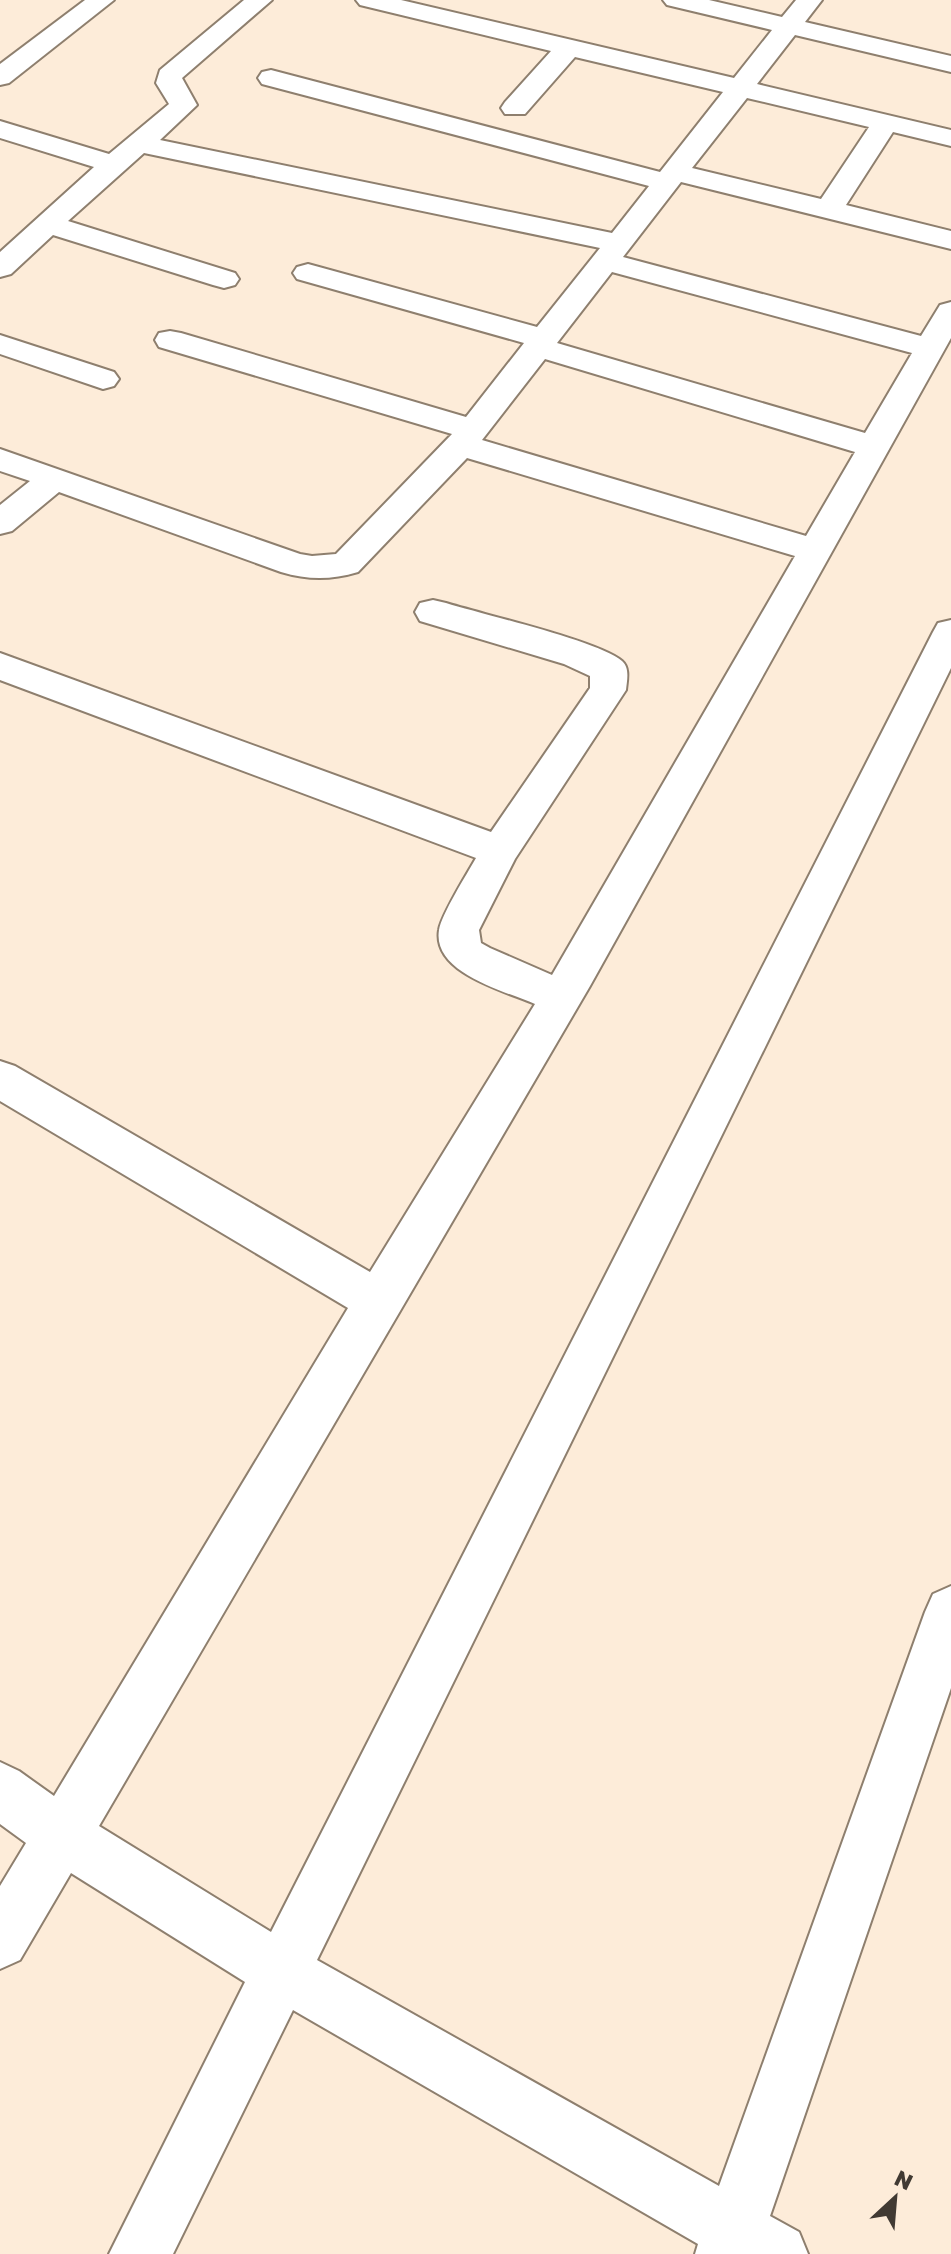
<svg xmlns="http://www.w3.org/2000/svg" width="951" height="2254" viewBox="0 0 951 2254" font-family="'Golos Text',sans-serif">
<rect width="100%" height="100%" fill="#fdecd9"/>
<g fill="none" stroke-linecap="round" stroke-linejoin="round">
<defs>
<g id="minor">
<polygon points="85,0 114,0 9,83 0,85 0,64"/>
<path d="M244 0H272L182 78 197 105 160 140 612 233 649 186 262 84 258 78 262 72 271 70 660 172 723 92 575 57 525 114H505L501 108 505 102 551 51 360 5 356 0H401L734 78 772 30 667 5 663 0H709L782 17 796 0H822L805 22 951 56V72L795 35 757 84 951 130V146L893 132 846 205 951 231V249L681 182 623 257 921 336 940 305 951 302V338L590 986 99 1826 271 1932 933 632 938 623 951 620V668L317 1960 719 2186 925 1612 933 1594 951 1586V1688L770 2216 799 2232 808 2254H695L698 2244 293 2010 173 2254H109L245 1982 71 1873 20 1960 0 1969V1886L26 1843 0 1824V1762L19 1771 54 1796 348 1308 0 1101V1061L15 1066 370 1272 535 1004C505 991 432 973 439 930 441 915 467 874 476 858L0 680V653L491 832 590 688V676L564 664 420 621 415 612 420 603 433 600 446 603C481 614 599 641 622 661 630 668 627 680 626 690L515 859 479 930 481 943 490 948 552 975 795 556 467 458 358 572C331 580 308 580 281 572L59 492 12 531 0 534V505L30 481 0 471V449L300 554 312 556 336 554 452 434 159 347 155 340 159 333 170 331 181 333 466 417 524 343 297 279 293 273 297 267 308 264 319 267 537 327 600 248 144 153 68 221 235 273 239 279 235 285 224 288 213 285 53 235 11 274 0 277V252L94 167 0 138V121L109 154 169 104 156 83 160 70ZM747 98 869 127 821 199 692 168ZM612 272 912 353 865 433 557 343ZM545 359 855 452 806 536 482 440Z"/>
<polygon points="0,335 114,372 119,379 114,386 103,389 0,354"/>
</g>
</defs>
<use href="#minor" stroke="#8e7f6e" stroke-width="4"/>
<use href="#minor" fill="#fff" fill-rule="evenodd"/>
</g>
<g transform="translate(895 2198) rotate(26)" stroke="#fdecd9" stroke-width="6" paint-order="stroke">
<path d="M0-6L14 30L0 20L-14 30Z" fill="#413a33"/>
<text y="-12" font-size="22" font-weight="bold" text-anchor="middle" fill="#413a33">N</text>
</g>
</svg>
